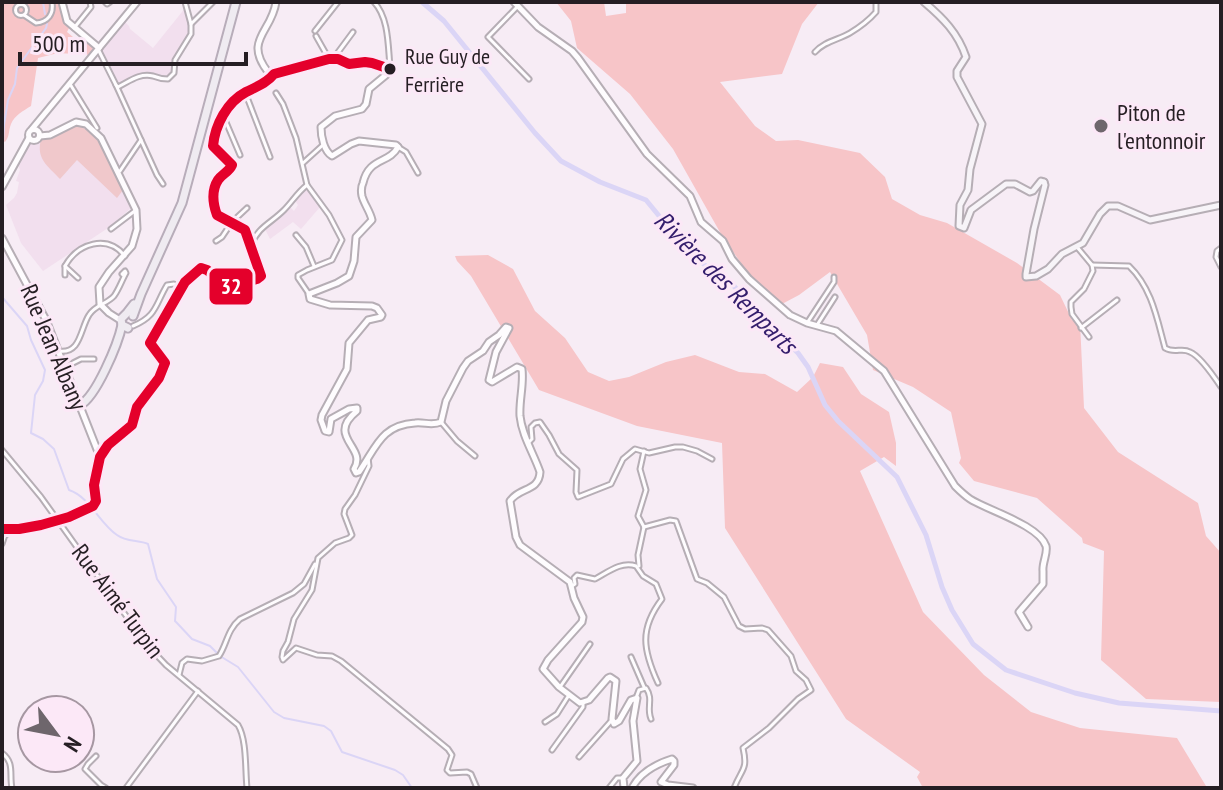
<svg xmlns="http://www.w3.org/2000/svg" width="1223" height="790" viewBox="0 0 1223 790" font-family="'PT Sans Narrow',sans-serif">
<rect width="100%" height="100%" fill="#f7ecf5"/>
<g fill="#f2dfee">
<polygon points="186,7 191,31 175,60 175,70 168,79 153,76 137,77 118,87 98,48 122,19 129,26 130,29 153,48"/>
<polygon points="74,125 84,127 100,141 132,207 111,226 43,271 21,243 6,205 14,198 17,193 19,182 16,181 20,170 18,164 28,147 30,139 34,141 40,136"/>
<polygon points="305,187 308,187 320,207 301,229 293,222 270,239 264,227 290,207 294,211 298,205 294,199"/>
</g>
<path fill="#f0c8cb" d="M76 125C102 132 110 166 123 187V190L117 198 77 160 60 179C47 165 36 159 41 139L51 137Z"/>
<g fill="#f7c5c8">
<path d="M2 2H60L63 16 70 26 67 32 79 42 85 40 93 47 91 55 58 53 38 58 31 106C23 111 15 115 11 124 8 132 10 136 5 142L2 140Z"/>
<polygon points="556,2 604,2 606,16 626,13 626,2 819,2 802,24 782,74 720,82 755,126 776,141 798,140 860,153 885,177 892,199 920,215 947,223 1017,263 1060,295 1072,320 1080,322 1084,408 1118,452 1198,503 1206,536 1221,553 1221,702 1146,699 1101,660 1104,551 1083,543 1082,538 1037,498 974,481 959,463 961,458 951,412 913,387 873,370 867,335 830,272 799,295 782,304 749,275 721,234 673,149 630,94 577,48 571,21"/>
<polygon points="488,255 513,269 535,311 565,338 588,372 609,381 629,377 666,362 695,355 739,372 765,374 797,392 813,377 820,363 843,367 861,394 889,412 896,443 896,466 884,457 860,471 923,612 984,675 1031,712 1080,728 1177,738 1206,786 1213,788 923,788 917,777 920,772 846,719 725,528 722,443 637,426 539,390 471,276 457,261 455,256"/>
</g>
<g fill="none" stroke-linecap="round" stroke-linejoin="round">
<g stroke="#dbd5f6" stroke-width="2">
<polyline points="43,2 45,14"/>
<polyline points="2,160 4,125 8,100 15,84 17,68 46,28 47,24"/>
<path d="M2 297 27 326 31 340 45 370 43 381 35 395 31 433 43 439 54 449 69 490C90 497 99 523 117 535 126 542 139 540 148 544L157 579 176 607 175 621 177 623 192 639 210 646 220 656 238 667 274 712 284 718 324 726 331 731 342 752 395 770 403 775 412 788"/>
</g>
<polyline stroke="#dbd5f6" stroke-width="5" points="422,2 444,21 535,133 561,161 600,182 646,200 683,245 709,269 733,285 762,318 798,353 808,367 825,405 838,421 897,477 926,535 942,587 952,610 973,644 1006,670 1075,693 1119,703 1221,711"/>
<defs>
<g id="minor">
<polyline points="105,2 107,4 110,2"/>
<polyline points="185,2 191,24 213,2"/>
<path d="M374 2C389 18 388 46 390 67"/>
<circle cx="21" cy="10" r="5.5"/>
<polyline points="518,6 488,37 529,79"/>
<path d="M24 15 36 23C48 22 54 14 52 2"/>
<polyline points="74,28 91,7 90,2"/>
<polyline points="315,31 338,2"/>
<polyline points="316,36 329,59"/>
<path d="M98 49 116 85 118 87C130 81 139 73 153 76 158 78 163 79 168 79L174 73 175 60 191 34V24"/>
<path d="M815 52C825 41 838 40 850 33 860 27 869 20 876 12V2"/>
<polyline points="333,59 353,32"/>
<polyline points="70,84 97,128"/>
<polyline points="116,85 141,140"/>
<polyline points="245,92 270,157"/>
<polyline points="276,93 283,104 296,138 307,185 329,215 342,240 332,260 307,270 298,275 298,278 309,294"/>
<polyline points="223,115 240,155"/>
<polyline points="398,147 406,152 418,173"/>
<polyline points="303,163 324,144"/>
<polyline points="120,171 141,140 157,175 163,184"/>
<polyline points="111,229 136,210"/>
<polyline points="296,235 306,247 314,266"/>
<polyline points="216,241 222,237 232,222 247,208"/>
<path d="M251 245C259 226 270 224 284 210 292 202 297 193 307 185"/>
<polyline points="1077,247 1092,265 1093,271 1084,289 1071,302 1071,307 1072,314 1089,337"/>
<polyline points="1221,248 1217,251 1216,257 1221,267"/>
<path d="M1092 265 1129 266C1152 288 1157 319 1165 348 1175 354 1182 347 1190 352 1200 356 1215 378 1221 387"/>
<polyline points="65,275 65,266"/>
<path d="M78 278 65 266C78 243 107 234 125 256"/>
<polyline points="807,323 834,282 834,277"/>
<polyline points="817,325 835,297"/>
<path d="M133 326C157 316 155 305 167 285L174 284 181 288"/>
<polyline points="1081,328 1117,300"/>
<path d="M59 351C81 354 80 329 89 315 95 305 107 304 114 296 119 289 122 280 126 273L125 271 122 274 124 276"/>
<polyline points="65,367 81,359 94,359"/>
<polyline points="441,422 457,441 475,456"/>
<polyline points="529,442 532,439 531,427 535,423 540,422 549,435 559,454 577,470 576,492 578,497 611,484 623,459 635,449 649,453 675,447 683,447 697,451 712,459"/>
<path d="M2 450 41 497 147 645 166 665 238 725C247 740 245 769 247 788"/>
<path d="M100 457 108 445 132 425 137 407 159 378 165 363 150 343 151 339 185 282 201 268 207 270 229 287 257 279 261 276 245 230 217 215C213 204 211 191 218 180 222 174 229 172 232 165L213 146 216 131 220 120 234 100 243 93 270 79 274 74"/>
<polyline points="368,458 369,466 355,495 345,509 344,514 352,535 349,538 335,543 318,558 312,590 294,619 288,642 283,651 282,657 283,660 296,648 317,655 332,656 341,661 448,749 452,755 447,770 450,773 467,772 471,774 477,788"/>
<path d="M644 527 670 520 676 521 697 579 707 583 724 597 739 626 745 629 762 628 768 630 791 656 796 671 806 680 811 690 798 699 769 728 743 748C748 770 742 768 734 788"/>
<polyline points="644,527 638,516 646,490 640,469 644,451"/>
<polyline points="2,529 31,527 57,519"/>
<polyline points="2,544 5,535 15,530"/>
<polyline points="639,566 638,555 644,527"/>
<path d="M572 586 575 584 574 578 577 575 595 579C608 572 621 561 636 566L643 576 656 584 662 599C639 629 643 650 658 683"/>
<polyline points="631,657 644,687"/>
<path d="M179 675 182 663 187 659 202 661 219 656C227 644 227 630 240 619L293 593 304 584 315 564"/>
<polyline points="560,687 590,644"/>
<path d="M636 698 639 690 646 688C654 700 646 707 651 719"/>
<polyline points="545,722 557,714 569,695"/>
<polyline points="552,750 583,707 583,703"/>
<path d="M2 753C15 763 9 774 12 788"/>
<polyline points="96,756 88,764 85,769 101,785 106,788"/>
<polyline points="579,757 611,721"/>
<polyline points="126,788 198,691"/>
<polyline points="609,788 617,778 623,778"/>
</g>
<g id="tertiary">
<polyline points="62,2 67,21 99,48"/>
<path d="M276 2C272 32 243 40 268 72L274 74 333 59H338L349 64 365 62 372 63 390 69 386 75 369 89 366 104 362 109 335 116 321 127C321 137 324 151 332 156L351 144 359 141 396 145 398 147"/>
<path d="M514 2 538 27 572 51 578 58 647 154 690 196 701 222 723 241 732 259 749 279 790 315 807 323 836 331 884 371 955 486C960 491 964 495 970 499 987 510 1039 525 1046 546 1048 553 1042 563 1043 571 1043 575 1043 579 1043 584L1019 612 1028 627"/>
<polyline points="32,129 137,2"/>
<circle cx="34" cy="135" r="5.5"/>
<polyline points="40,136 50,135 76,122 86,124 101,138 136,210 137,229 132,246 109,272 99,287 100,304 109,313 120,320"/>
<path d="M398 147C389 164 369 157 363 183 361 187 361 191 362 196 364 204 370 211 372 220L356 237 354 261 349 276 337 283 309 294 310 299 330 305 372 306 377 308 382 315 381 317 368 320 349 343 347 369 322 415 321 420 325 431 329 432 331 419 349 409 357 408V411C325 437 368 447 354 469L356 473 359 472C376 448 381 425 415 423 425 422 432 426 441 422L446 401 463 368 468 361 483 351 489 342 499 335 506 327 509 328 496 352 489 380 492 382 517 367 522 369C524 385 519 400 520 416 522 436 534 454 540 472 539 492 519 487 510 501L516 537 520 545 570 582 574 598 583 617 582 622 548 660 543 669 559 687 580 703 589 700 608 678 610 677 616 681 612 719 614 724 619 721 631 700 637 698 633 721 637 761 623 778 624 788"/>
<polyline points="2,187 29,138"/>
<polyline points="2,238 46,320 100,457 94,485 96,501 93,506 69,517 57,519"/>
<path d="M632 788C640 773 656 764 672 759L674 761V765L661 782 668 785 693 788"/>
</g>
<g id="secondary">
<path d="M924 2C943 18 958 33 966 57L957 71V77L982 124 970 169 968 190 960 205 959 226 964 228 971 210 1006 184H1015L1030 192 1033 191 1041 181 1044 182"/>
<polyline points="1044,182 1045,185 1034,229 1026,274 1026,277 1036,276 1048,269 1062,254 1083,243 1100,214 1108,206 1118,206 1150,220 1221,205"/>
</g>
<g id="primary">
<polyline points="133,316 141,294 182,203 236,2"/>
<polyline points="128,328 122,325 121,319 127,313 134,304"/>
<path d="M80 405C96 397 118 344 122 325"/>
</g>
</defs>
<use href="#minor" stroke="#b6aeb5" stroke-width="7"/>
<use href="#tertiary" stroke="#b6aeb5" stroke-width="9"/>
<use href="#secondary" stroke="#b6aeb5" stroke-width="9"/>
<use href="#primary" stroke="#b8adba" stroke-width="11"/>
<use href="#minor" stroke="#fefcfe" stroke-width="3"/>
<use href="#tertiary" stroke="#fefcfe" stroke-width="5"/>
<use href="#secondary" stroke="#f7f4f8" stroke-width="5"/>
<use href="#primary" stroke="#efebf1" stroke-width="7"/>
<defs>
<path id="bus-1" d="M2 529H19L41 525 69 517 93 506 96 501 94 485 100 457 108 445 132 425 137 407 159 378 165 363 150 343 185 282 201 268 207 270 229 287 257 279 261 276 245 230 217 215C213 204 211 191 218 180 222 174 229 172 232 165L213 146C215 125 227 102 246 92 256 87 267 83 274 74L329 59H338L349 64 365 62 372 63 390 69"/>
</defs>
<use href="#bus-1" stroke="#fce8f7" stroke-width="16"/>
<use href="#bus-1" stroke="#e4002b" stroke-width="10"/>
</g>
<circle fill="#251e23" stroke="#fce8f7" stroke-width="3" cx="390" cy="69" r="7"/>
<circle fill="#6e666c" stroke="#fce8f7" stroke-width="3" cx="1101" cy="126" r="8"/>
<g text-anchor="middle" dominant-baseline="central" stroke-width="6" stroke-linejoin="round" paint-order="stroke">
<g font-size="22" fill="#251e23" stroke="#fce8f7" text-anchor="start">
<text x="405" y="56">Rue Guy de<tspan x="405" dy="28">Ferrière</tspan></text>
</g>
<g font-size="24" fill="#251e23" stroke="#fce8f7" text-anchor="start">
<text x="1117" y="112">Piton de<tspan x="1117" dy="28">l'entonnoir</tspan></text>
</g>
<g font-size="24" fill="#251e23" stroke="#fce8f7">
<text transform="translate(54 347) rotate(67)">Rue Jean Albany</text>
<text transform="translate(118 601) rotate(53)">Rue Aimé Turpin</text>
</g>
<g font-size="26" font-style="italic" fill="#331d6c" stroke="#fce8f7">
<text transform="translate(726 282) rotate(45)">Rivière des Remparts</text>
</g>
</g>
<rect stroke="#fce8f7" stroke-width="3" x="208" y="267" width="46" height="39" rx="8" fill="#e4002b"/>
<g font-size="22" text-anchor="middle" font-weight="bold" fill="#fff">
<text x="231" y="294">32</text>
</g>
<rect width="1223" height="790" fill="none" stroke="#251e23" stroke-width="8"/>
<g transform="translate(56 734) rotate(122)"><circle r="38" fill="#fce8f7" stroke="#a697a2" stroke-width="2"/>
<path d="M0-6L14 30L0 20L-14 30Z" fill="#6e666c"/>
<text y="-12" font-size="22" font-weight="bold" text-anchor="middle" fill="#251e23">N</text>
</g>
<path d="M20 52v12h226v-12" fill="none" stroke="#251e23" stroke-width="4"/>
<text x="32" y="52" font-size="24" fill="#251e23" stroke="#fce8f7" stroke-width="6" paint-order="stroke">500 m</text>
</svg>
